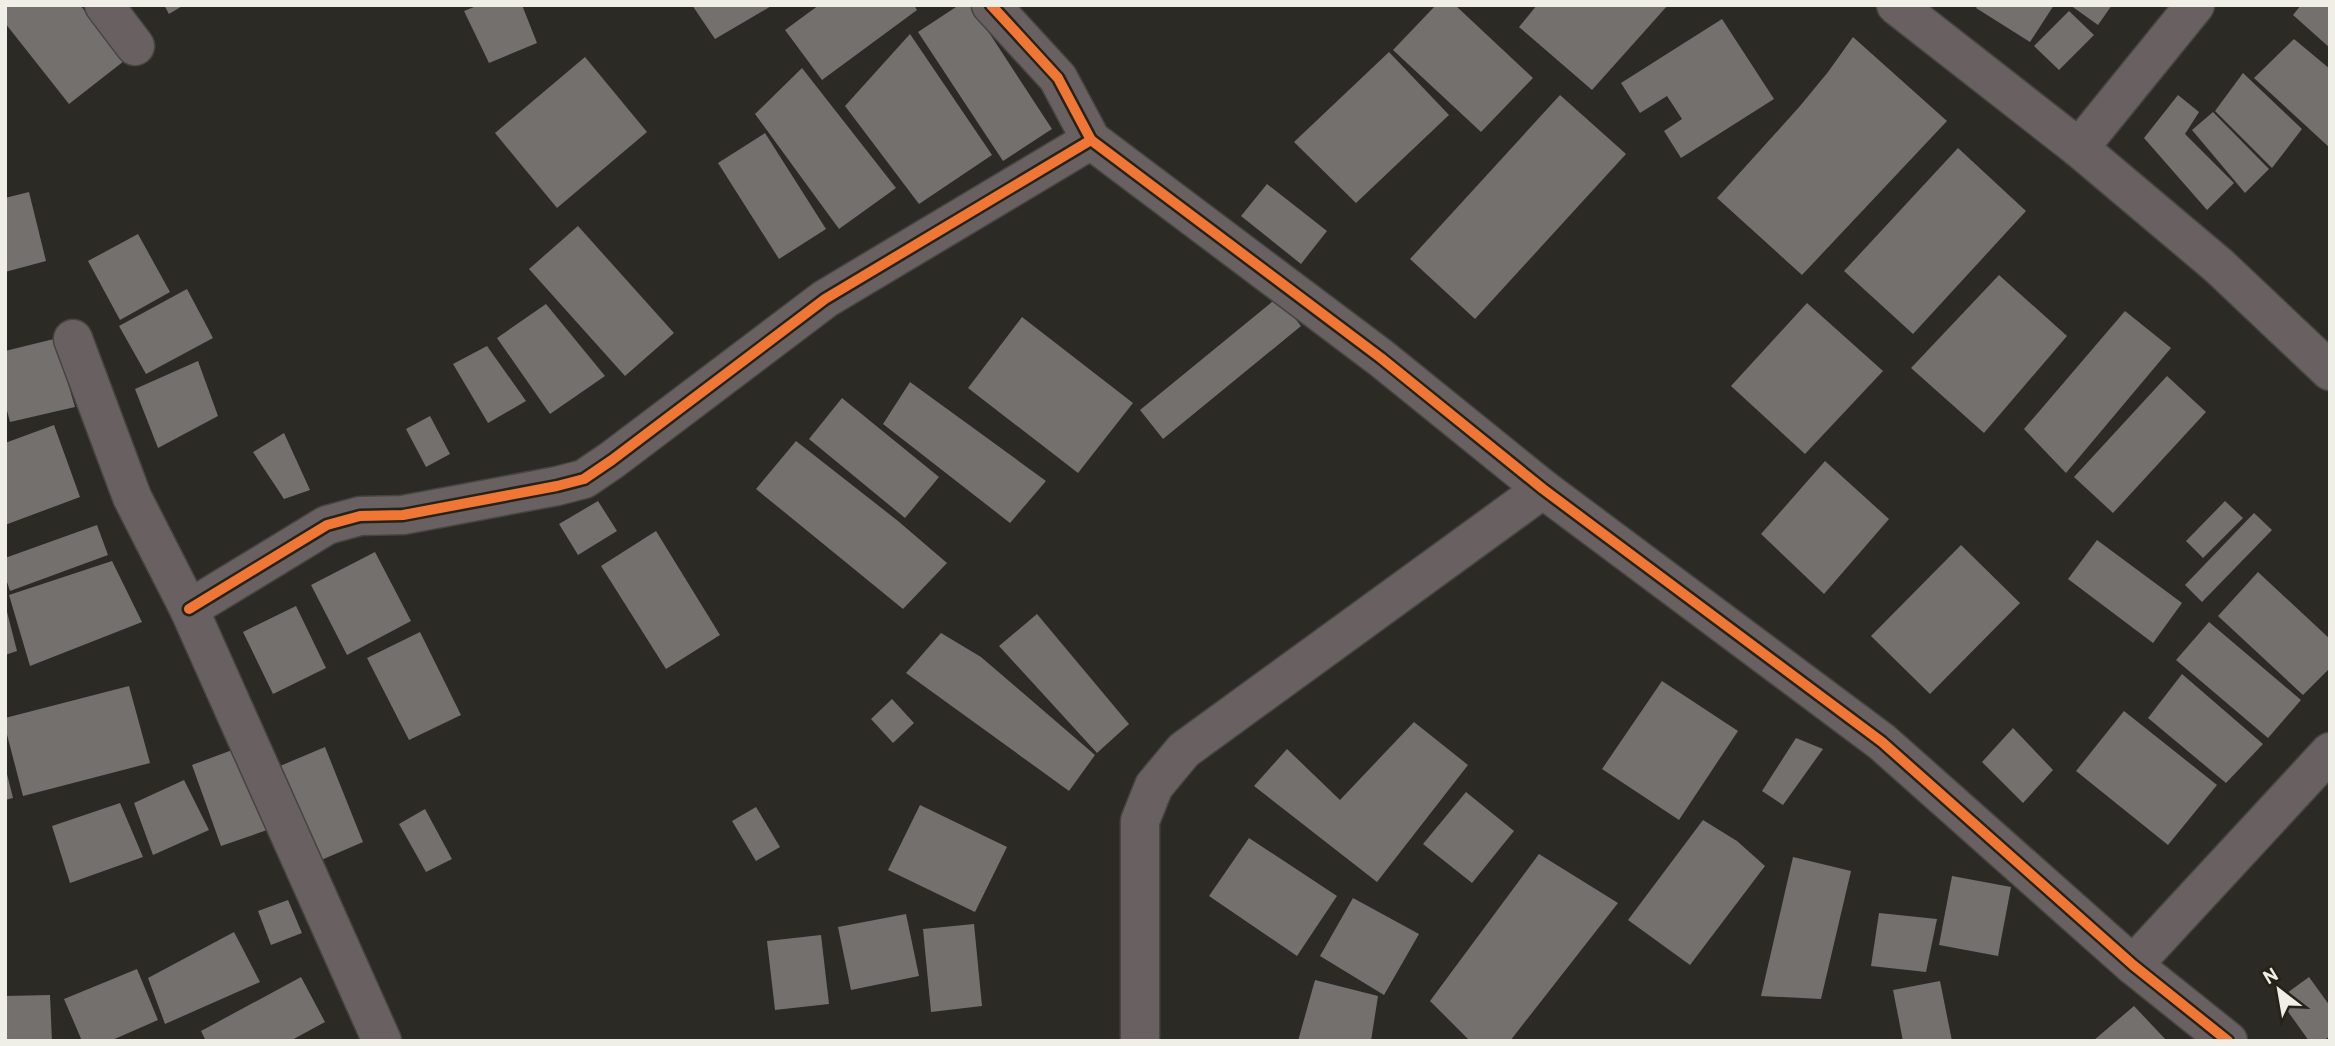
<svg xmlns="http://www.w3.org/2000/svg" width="2335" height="1046" viewBox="0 0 2335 1046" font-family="Overpass,sans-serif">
<rect width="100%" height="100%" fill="#2b2a25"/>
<g fill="#73706e">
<polygon points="5,5 80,5 124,61 69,104 5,23"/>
<polygon points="164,5 184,5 169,14"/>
<polygon points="479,5 522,5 537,43 489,63 464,11"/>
<polygon points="692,5 773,5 715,39"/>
<polygon points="819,5 914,5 917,10 822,80 785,30"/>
<polygon points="959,5 971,5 1052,129 1003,161 918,32"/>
<polygon points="1436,5 1455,5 1533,78 1481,132 1393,50"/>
<polygon points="1537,5 1668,5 1592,90 1519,27"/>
<polygon points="1978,5 2054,5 2030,42 1976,8"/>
<polygon points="2070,5 2112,5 2098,25"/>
<polygon points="2301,5 2330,5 2330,48 2293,15"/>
<polygon points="2069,11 2094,35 2059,70 2034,46"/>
<polygon points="1722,19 1774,99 1681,158 1664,131 1682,119 1667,96 1640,113 1621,83"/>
<polygon points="910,34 992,155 919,204 845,106"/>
<polygon points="1853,37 1947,121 1802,275 1717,198 1800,106 1828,72"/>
<polygon points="2294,39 2330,69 2330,148 2254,78"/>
<polygon points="1389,52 1449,115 1356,203 1294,142"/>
<polygon points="585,57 647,132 557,208 495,133"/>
<polygon points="802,68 896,188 839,229 755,114"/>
<polygon points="2243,73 2302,129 2272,168 2215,111"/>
<polygon points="1560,95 1626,154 1475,319 1410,259"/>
<polygon points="2178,95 2199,112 2185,134 2234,183 2207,210 2144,138"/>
<polygon points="2213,112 2269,169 2245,193 2192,130"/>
<polygon points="765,133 826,229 779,259 718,163"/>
<polygon points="1958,148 2026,211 1913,334 1844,271"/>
<polygon points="1267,184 1327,231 1301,264 1241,216"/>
<polygon points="29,192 46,261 5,272 5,198"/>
<polygon points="578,226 674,333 625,376 529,269"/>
<polygon points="138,234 170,292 120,320 88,261"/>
<polygon points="1999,275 2067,336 1984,433 1911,368"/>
<polygon points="187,289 213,338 146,374 119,326"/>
<polygon points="1278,297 1301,326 1163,439 1140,410"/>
<polygon points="1807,303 1883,371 1805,454 1731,386"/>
<polygon points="546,304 605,376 550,414 497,338"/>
<polygon points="2125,311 2171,348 2066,473 2024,429"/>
<polygon points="1022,317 1133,403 1078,473 968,388"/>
<polygon points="58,338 62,363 75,407 10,422 5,403 5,351"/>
<polygon points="487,346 526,401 488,423 453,364"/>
<polygon points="198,361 218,416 158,448 135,389"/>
<polygon points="2167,376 2206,412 2113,513 2074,477"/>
<polygon points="910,382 1046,481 1010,523 883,424"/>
<polygon points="842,398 939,477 905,518 809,439"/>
<polygon points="430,416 450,454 426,467 406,429"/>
<polygon points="54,425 80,497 5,525 5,443"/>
<polygon points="284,433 310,490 284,499 253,452"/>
<polygon points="796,441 898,521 947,563 903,609 756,489"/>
<polygon points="1825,461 1889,519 1824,594 1761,534"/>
<polygon points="598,501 617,531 578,555 559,524"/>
<polygon points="2225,501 2243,518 2203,558 2186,541"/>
<polygon points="2254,513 2272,530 2202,602 2185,585"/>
<polygon points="97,525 108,555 10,591 5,576 5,558"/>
<polygon points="656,531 720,635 666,669 601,566"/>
<polygon points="2097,540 2182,603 2153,643 2068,579"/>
<polygon points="1961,545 2020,603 1930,694 1871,636"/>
<polygon points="375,552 411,621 347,655 311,585"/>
<polygon points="112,561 142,622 30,666 9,595"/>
<polygon points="2258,572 2330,639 2330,668 2303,695 2218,616"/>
<polygon points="5,604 17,651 5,655"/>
<polygon points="296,606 326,668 273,694 243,632"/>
<polygon points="1037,614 1129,724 1097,753 999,646"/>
<polygon points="2209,622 2301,700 2268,738 2176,660"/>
<polygon points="420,632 461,715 409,740 367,658"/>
<polygon points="941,633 981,657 1095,755 1069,791 906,673"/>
<polygon points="2182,674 2263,744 2226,783 2148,718"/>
<polygon points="1662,681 1738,731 1679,820 1602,769"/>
<polygon points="129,686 150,763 23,796 5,727 5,718"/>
<polygon points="892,699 914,723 893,743 871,719"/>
<polygon points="2124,711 2217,785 2168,845 2076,771"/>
<polygon points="1414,722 1468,765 1377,882 1254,786 1287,749 1340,800"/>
<polygon points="2013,728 2053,770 2023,803 1982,762"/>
<polygon points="1796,738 1823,749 1783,805 1762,791"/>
<polygon points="243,746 273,828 221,846 192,765"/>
<polygon points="325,747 363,842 319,861 280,766"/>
<polygon points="5,766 13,798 5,800"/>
<polygon points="184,780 209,830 153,855 134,803"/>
<polygon points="1466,792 1514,831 1472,883 1423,844"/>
<polygon points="120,803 143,857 70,883 52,826"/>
<polygon points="920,805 1007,847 975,912 888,870"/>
<polygon points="756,807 780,847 756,861 732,821"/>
<polygon points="425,809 452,859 426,872 399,824"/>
<polygon points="1703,820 1737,841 1765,866 1690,965 1628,920"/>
<polygon points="1249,838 1337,896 1297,956 1209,896"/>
<polygon points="1539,854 1618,903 1510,1041 1470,1041 1430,1001"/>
<polygon points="1793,857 1851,871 1821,999 1761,996"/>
<polygon points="1952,876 2011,887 1998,956 1939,945"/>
<polygon points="1353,898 1419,934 1384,995 1320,956"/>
<polygon points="288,900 302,933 271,945 258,911"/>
<polygon points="1879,913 1937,919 1926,972 1871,966"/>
<polygon points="906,914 919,976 851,990 838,927"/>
<polygon points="974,924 982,1006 931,1012 923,929"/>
<polygon points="234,932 260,982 165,1024 148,978"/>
<polygon points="821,935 829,1004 775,1010 767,941"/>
<polygon points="137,969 158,1020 110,1041 82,1041 64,999"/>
<polygon points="301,977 325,1022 290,1041 206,1041 201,1031"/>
<polygon points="2309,977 2330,1006 2330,1036 2323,1041 2309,1041 2279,999"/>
<polygon points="1315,980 1378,996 1371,1041 1298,1041"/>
<polygon points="1940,981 1952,1041 1903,1041 1893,990"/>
<polygon points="50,995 52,1041 5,1041 5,996"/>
<polygon points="2134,1006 2167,1041 2093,1041"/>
</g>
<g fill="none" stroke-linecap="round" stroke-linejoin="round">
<defs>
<g id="minor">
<polyline points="104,5 135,46"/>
<polyline points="991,5 1058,78 1091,140 1381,358 1543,489 1882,742 2133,965 2228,1041"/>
<polyline points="1896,5 2079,148 2219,266 2330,371"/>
<polyline points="2079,148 2195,5"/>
<polyline points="73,339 132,497 189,609 382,1041"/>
<polyline points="189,609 327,525 360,516 403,515 557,486 584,479 612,460 825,299 1091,140"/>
<polyline points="2133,965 2330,752"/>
<polyline points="1140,1041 1140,821 1154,786 1184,750 1543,489"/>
</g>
</defs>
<use href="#minor" stroke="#464541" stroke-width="41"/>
<use href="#minor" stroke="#696061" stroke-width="38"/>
<defs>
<g id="cycleway">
<polyline points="991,5 1058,78 1091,140 1381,358 1543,489 1882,742 2133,965 2228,1041"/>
<polyline points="189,609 327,525 360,516 403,515 557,486 584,479 612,460 825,299 1091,140"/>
</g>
</defs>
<use href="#cycleway" stroke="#252318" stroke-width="15"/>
<use href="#cycleway" stroke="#f07635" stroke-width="10"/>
</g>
<rect width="2335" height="1046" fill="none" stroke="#efeee7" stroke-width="14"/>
<g transform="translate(2279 990) rotate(329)" stroke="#252318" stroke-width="5" paint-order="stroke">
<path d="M0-5L12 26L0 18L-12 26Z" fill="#efeee7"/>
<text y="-10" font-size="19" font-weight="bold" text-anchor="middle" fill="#efeee7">N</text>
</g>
</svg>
